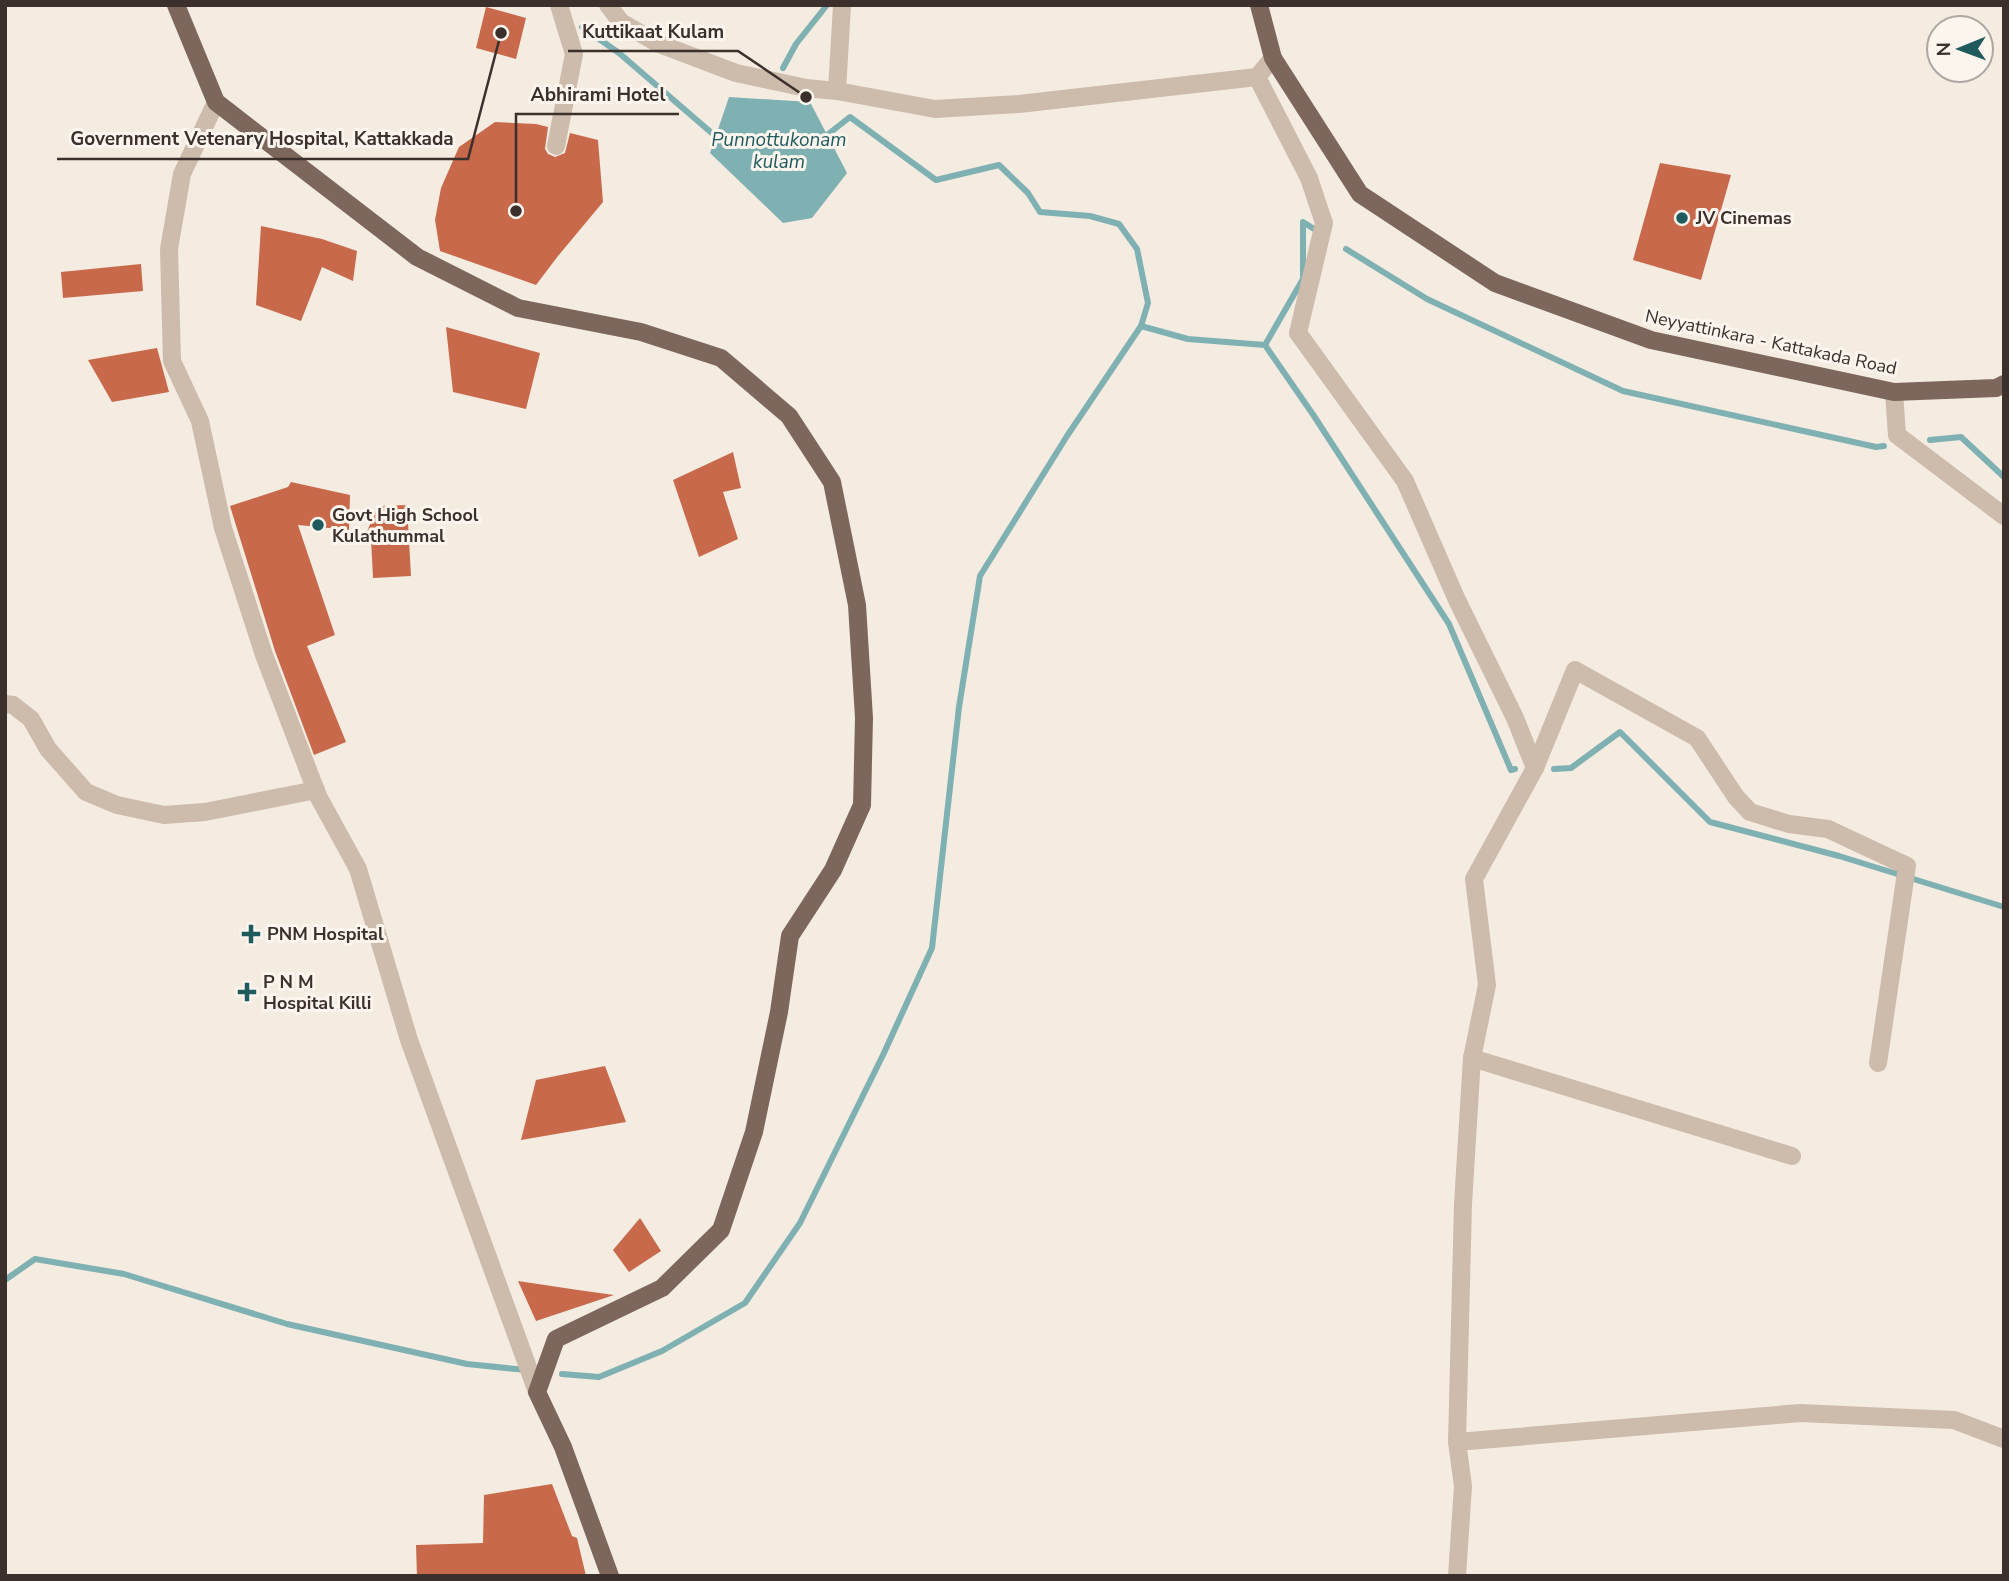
<svg xmlns="http://www.w3.org/2000/svg" width="2009" height="1581" viewBox="0 0 2009 1581" font-family="'Nunito Sans',sans-serif">
<rect width="100%" height="100%" fill="#f4ebe1"/>
<polygon fill="#7fb0b2" points="729,97 810,102 847,173 812,218 783,223 710,153"/>
<g fill="none" stroke-linecap="round" stroke-linejoin="round">
<g stroke="#7fb0b2" stroke-width="6">
<polyline points="582,27 619,53 721,141"/>
<polyline points="783,68 796,44 827,5"/>
<polyline points="822,139 850,117 936,180 999,165 1028,193 1040,212 1090,216 1119,224 1137,249 1148,303 1141,326 1188,339 1265,345 1314,416 1449,624 1511,770 1515,769"/>
<polyline points="1346,249 1427,299 1623,391 1876,447 1884,446"/>
<polyline points="1265,345 1303,279 1303,222 1314,229"/>
<polyline points="1930,440 1961,437 2004,477"/>
<polyline points="1554,769 1571,768 1620,732 1710,822 1839,856 2004,907"/>
<polyline points="5,1280 35,1259 124,1274 287,1324 467,1364 526,1370"/>
<polyline points="562,1374 599,1377 662,1351 745,1303 800,1223 883,1055 932,948 959,707 980,576 1067,436 1141,326"/>
</g>
</g>
<g fill="#c8694b">
<polygon points="486,7 526,18 516,59 476,48"/>
<polygon points="495,122 536,124 548,127 545,149 548,154 555,157 565,153 570,133 598,140 603,202 558,256 536,285 440,251 435,220 441,188 459,147"/>
<polygon points="1660,163 1731,175 1701,280 1633,260"/>
<polygon points="261,226 322,239 357,251 353,281 322,267 301,321 256,305"/>
<polygon points="141,264 143,291 63,298 61,272"/>
<polygon points="446,327 540,353 526,409 453,392"/>
<polygon points="157,348 169,392 112,402 88,360"/>
<polygon points="733,452 741,488 723,492 738,539 699,557 673,480"/>
<polygon points="291,482 350,495 349,530 298,525 335,635 307,646 346,742 314,755 275,651 230,506 288,487"/>
<polygon points="407,505 411,576 373,578 371,539 365,536 378,506"/>
<polygon points="605,1066 626,1122 521,1140 536,1080"/>
<polygon points="640,1218 661,1251 629,1272 613,1250"/>
<polygon points="518,1281 578,1290 614,1295 536,1321"/>
<polygon points="552,1484 572,1536 577,1538 586,1576 417,1576 416,1545 483,1543 484,1495"/>
</g>
<g fill="none" stroke-linecap="round" stroke-linejoin="round">
<g stroke="#cdbbac" stroke-width="18">
<polyline points="608,5 621,22 657,43 736,73 806,88 837,91 935,109 1019,104 1257,77"/>
<polyline points="1273,58 1257,77 1309,178 1324,223 1298,333 1405,481 1457,600 1515,718 1535,768 1474,879 1487,985 1472,1058 1463,1204 1457,1442 1463,1486 1457,1576"/>
<polyline points="837,91 842,5"/>
<polyline points="216,102 182,174 169,249 172,361 200,421 223,528 264,655 318,796 358,869 409,1040 537,1392"/>
<polyline points="556,146 574,54 559,5"/>
<polyline points="1894,392 1897,435 2004,516"/>
<polyline points="5,704 13,705 31,719 48,749 86,792 117,805 164,815 205,812 316,790"/>
<polyline points="1535,768 1575,670 1697,738 1736,797 1750,812 1789,824 1828,829 1907,866 1878,1063"/>
<polyline points="1472,1058 1792,1156"/>
<polyline points="1457,1442 1800,1413 1954,1420 2004,1439"/>
</g>
<g stroke="#7d675c" stroke-width="18">
<polyline points="176,5 216,102 417,257 518,308 641,332 721,358 789,416 832,482 857,605 864,718 862,805 833,870 790,936 779,1012 754,1132 721,1230 662,1288 556,1339 537,1392 563,1447 610,1576"/>
<polyline points="1259,5 1273,58 1360,194 1495,283 1651,340 1852,383 1894,392 1996,388 2004,384"/>
</g>
</g>
<g fill="#1f5a5e" stroke="#fbf5ee" stroke-width="2.5">
<circle cx="1682" cy="218" r="7"/>
<circle cx="318" cy="525" r="7"/>
<path d="M247.5 923.5h7v7h7v7h-7v7h-7v-7h-7v-7h7z"/>
<path d="M243.5 981.5h7v7h7v7h-7v7h-7v-7h-7v-7h7z"/>
</g>
<g text-anchor="middle" dominant-baseline="central" stroke-width="6" stroke-linejoin="round" paint-order="stroke">
<g font-size="18" font-weight="bold" fill="#3b302b" stroke="#fbf5ee" text-anchor="start">
<text x="1696" y="218">JV Cinemas</text>
<text x="332" y="515">Govt High School<tspan x="332" dy="21">Kulathummal</tspan></text>
<text x="267" y="934">PNM Hospital</text>
<text x="263" y="982">P N M<tspan x="263" dy="21">Hospital Killi</tspan></text>
</g>
<g font-size="18" fill="#3b302b" stroke="#fbf5ee">
<text transform="translate(1771 342) rotate(12)">Neyyattinkara - Kattakada Road</text>
</g>
<g font-size="19" font-style="italic" fill="#1f5a5e" stroke="#fbf5ee">
<text x="779" y="140">Punnottukonam<tspan x="779" dy="22">kulam</tspan></text>
</g>
</g>
<path fill="none" stroke="#3b302b" stroke-width="2.5" d="M806 97L738 51H568M516 211L516 114H679M501 33L468 159H57"/>
<g fill="#3b302b" stroke="#fbf5ee" stroke-width="2.5">
<circle cx="806" cy="97" r="7"/>
<circle cx="516" cy="211" r="7"/>
<circle cx="501" cy="33" r="7"/>
</g>
<g font-size="19" text-anchor="middle" font-weight="bold" fill="#3b302b" stroke="#fbf5ee" stroke-width="6" stroke-linejoin="round" paint-order="stroke">
<text x="653" y="38">Kuttikaat Kulam</text>
<text x="598" y="101">Abhirami Hotel</text>
<text x="262" y="145">Government Vetenary Hospital, Kattakkada</text>
</g>
<rect width="2009" height="1581" fill="none" stroke="#3b302b" stroke-width="14"/>
<g transform="translate(1960 49) rotate(269)"><circle r="33" fill="#fbf5ee" stroke="#aea6a0" stroke-width="2"/>
<path d="M0-5L12 26L0 18L-12 26Z" fill="#1f5a5e"/>
<text y="-10" font-size="19" font-weight="bold" text-anchor="middle" fill="#3b302b">N</text>
</g>
</svg>
